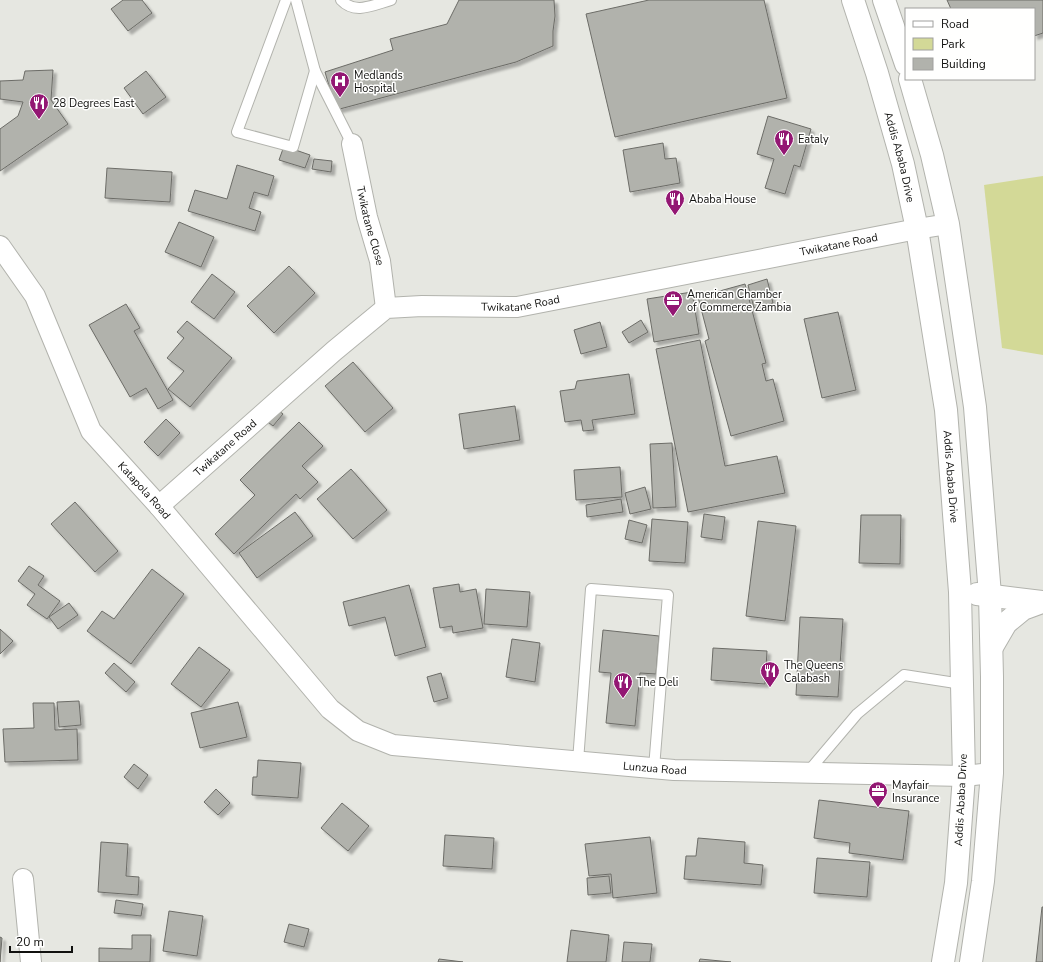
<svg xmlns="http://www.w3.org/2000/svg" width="1043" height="962" viewBox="0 0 1043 962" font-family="'Nunito Sans',sans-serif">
<defs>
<filter id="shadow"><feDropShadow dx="3.5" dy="3.5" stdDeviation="1" flood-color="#0004"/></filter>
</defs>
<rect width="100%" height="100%" fill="#e6e7e1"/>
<polygon fill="#d3d997" points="1043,176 1043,355 1002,348 984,185"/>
<g fill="#b1b2ac" stroke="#6c6c67" filter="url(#shadow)">
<polygon points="123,0 142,0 152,13 128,31 111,9"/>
<polygon points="459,0 554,0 555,16 553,31 553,46 516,62 336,110 325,72 393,50 390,39 447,24"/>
<polygon points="649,0 764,0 787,98 615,137 586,14"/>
<polygon points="947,0 1043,0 1043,33 1034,36 1034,9 951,9"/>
<polygon points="53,70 51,100 68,124 0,171 0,129 18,116 23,102 0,99 0,81 23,80 25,71"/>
<polygon points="146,71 166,97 143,114 124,88"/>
<polygon points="768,116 811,129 800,167 794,165 785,194 765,188 774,159 757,154"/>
<polygon points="663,143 665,159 676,158 680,183 630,192 623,150"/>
<polygon points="284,146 310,155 305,168 279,160"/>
<polygon points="314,159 332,161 331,172 312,169"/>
<polygon points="237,165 274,176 268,196 254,192 249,208 261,212 255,231 188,211 195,190 227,199"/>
<polygon points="107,168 172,172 170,202 105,198"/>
<polygon points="179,222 214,237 201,267 165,252"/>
<polygon points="289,266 315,293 274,333 247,306"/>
<polygon points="212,274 235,292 214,319 191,302"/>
<polygon points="767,279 773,303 754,308 748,285"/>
<polygon points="745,284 766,363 762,364 766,381 773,379 784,421 731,436 705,341 709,339 698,297"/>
<polygon points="692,292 699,334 654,342 647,299"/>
<polygon points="126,304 140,328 134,331 173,400 158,409 146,388 130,397 89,325"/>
<polygon points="838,312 856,390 822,398 804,319"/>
<polygon points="641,320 648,332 629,343 622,332"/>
<polygon points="187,321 232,358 190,407 168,389 184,371 167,358 184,338 177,332"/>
<polygon points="600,322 607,347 581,354 574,330"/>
<polygon points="700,340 725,466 777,456 785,493 688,512 656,349"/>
<polygon points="353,362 393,408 365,432 325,386"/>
<polygon points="629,374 635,414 592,420 594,430 583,431 581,420 565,422 560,391 575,389 577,381"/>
<polygon points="515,406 520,440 464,449 459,414"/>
<polygon points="274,407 283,414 273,426 264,419"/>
<polygon points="166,419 180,433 158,456 144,442"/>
<polygon points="299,422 323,446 302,466 318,482 300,499 296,494 234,554 215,534 255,495 240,480"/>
<polygon points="672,443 676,507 653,508 650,444"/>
<polygon points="620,467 622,497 576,500 574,470"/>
<polygon points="351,469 387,510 353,539 317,499"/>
<polygon points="645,487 651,509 630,514 625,493"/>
<polygon points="621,499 623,512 587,517 586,505"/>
<polygon points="75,502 118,551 95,572 51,524"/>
<polygon points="295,512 313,536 257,578 239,553"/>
<polygon points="704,514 725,517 722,540 701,537"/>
<polygon points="861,515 901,515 900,564 859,563"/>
<polygon points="652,519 688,522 685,563 649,561"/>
<polygon points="629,520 647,525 642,543 625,539"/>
<polygon points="758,521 796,526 785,621 746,616"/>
<polygon points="29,566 44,576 38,585 60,601 47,619 27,605 35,594 18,581"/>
<polygon points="152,569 184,594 131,664 87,631 102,611 114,619"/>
<polygon points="459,584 460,592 476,589 483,628 453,633 452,626 440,628 433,588"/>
<polygon points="409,585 426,647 395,656 385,617 349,626 343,602"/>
<polygon points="486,589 530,592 527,627 484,624"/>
<polygon points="69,603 78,615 58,629 49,617"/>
<polygon points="800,617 843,619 838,697 796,695"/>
<polygon points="0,629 13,641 0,654"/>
<polygon points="603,630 659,636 656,674 640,673 635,726 606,723 611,673 599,672"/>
<polygon points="512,639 540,643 535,682 506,677"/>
<polygon points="199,647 230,670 201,707 171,684"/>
<polygon points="713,648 767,651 765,684 711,680"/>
<polygon points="114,663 135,682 126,692 105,673"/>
<polygon points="441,673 448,698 434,702 427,677"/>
<polygon points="79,701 81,725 59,727 57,702"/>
<polygon points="238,702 247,737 200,748 191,713"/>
<polygon points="33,703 54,703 55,730 77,729 78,760 5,762 3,729 34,728"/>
<polygon points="258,760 301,763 298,798 252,795 253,777 257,777"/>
<polygon points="134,764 148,775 138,789 124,777"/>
<polygon points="216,789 230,803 218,815 204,802"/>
<polygon points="819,800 909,811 903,860 849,853 850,843 814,838"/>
<polygon points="342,803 369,826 348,851 321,828"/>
<polygon points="445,835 494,838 492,869 443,866"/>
<polygon points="650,837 657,893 613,898 611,874 589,876 585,844"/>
<polygon points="698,838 745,842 744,863 763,865 761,885 684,879 686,856 696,856"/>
<polygon points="101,842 128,844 126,876 139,877 138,895 98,892"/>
<polygon points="817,858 870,862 867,897 814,893"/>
<polygon points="609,876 611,893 588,895 587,878"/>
<polygon points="116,900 143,904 141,916 114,913"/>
<polygon points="1042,907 1043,907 1043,962 1036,962"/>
<polygon points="169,911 203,916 197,956 163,951"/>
<polygon points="289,924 309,929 304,947 284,942"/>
<polygon points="571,930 609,935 606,962 567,962"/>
<polygon points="132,935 151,935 150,962 99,962 99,948 132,949"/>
<polygon points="0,937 2,938 0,962"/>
<polygon points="624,942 652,944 650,962 622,962"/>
<polygon points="439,959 463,962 438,962"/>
<polygon points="700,959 731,962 699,962"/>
</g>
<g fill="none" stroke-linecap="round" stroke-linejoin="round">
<defs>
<g id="lane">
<polyline points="286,0 237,132 293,147 315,71"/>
<polyline points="296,0 315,71 352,144"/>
<path d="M341 0C355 15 373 5 391 0"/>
<polyline points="578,761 591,589 668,595 654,768"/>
<polyline points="807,773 857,714 904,675 962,684"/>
</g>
<g id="street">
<path id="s1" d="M352 144 367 217 380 261 386 308"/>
<path id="s2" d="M0 246 35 296 91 431 159 506 330 709 358 731 393 745 674 770 964 776 992 773"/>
<path id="s3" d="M159 506 334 351 386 308 422 306 517 307 917 229 948 224"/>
<polyline points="23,879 31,962"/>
</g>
<g id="secondary">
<path id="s4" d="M853 0 877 73 903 164 917 229 946 410 960 592 964 776 956 883 943 962"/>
<polyline points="884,0 906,64"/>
<polyline points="910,79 932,155 948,224 975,407 990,595 992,677 992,773 983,881 971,962"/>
<polyline points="977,594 1043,602"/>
<polyline points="992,647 1006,623 1023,609 1042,602"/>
</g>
</defs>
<use href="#lane" stroke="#b2b3ad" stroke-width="12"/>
<use href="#street" stroke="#b2b3ad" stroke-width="22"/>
<use href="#secondary" stroke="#b2b3ad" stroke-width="24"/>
<use href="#lane" stroke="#fff" stroke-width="10"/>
<use href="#street" stroke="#fff" stroke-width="20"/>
<use href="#secondary" stroke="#fff" stroke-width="22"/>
</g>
<defs>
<symbol id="hospital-pin" viewBox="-11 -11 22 30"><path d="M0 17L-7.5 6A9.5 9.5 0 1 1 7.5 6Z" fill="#931773" stroke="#fffffe"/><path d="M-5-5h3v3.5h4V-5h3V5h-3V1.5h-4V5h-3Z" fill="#fff"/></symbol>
<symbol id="restaurant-pin" viewBox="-11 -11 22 30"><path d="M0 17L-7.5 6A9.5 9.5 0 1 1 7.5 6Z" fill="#931773" stroke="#fffffe"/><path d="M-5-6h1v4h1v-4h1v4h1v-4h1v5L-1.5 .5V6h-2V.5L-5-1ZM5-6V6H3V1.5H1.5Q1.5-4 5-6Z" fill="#fff"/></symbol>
<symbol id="office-pin" viewBox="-11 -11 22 30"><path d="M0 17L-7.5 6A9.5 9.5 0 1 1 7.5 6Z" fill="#931773" stroke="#fffffe"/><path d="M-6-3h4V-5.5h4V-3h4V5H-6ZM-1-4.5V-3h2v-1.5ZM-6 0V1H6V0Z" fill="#fff"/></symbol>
</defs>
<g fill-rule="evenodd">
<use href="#hospital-pin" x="329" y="70" width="22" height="30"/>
<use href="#restaurant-pin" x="28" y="92" width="22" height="30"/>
<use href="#restaurant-pin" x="773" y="128" width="22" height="30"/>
<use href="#restaurant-pin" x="664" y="188" width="22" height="30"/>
<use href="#office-pin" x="662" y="289" width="22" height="30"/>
<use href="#restaurant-pin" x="759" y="660" width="22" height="30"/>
<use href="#restaurant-pin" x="612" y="671" width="22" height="30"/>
<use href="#office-pin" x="867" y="780" width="22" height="30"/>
</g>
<g text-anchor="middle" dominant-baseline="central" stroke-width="3" stroke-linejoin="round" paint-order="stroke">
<g font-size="11" fill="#11110f" stroke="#fffffe" text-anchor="start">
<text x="354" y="75">Medlands<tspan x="354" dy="13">Hospital</tspan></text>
<text x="53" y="103">28 Degrees East</text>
<text x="798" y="139">Eataly</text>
<text x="689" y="199">Ababa House</text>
<text x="687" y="294">American Chamber<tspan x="687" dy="13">of Commerce Zambia</tspan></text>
<text x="784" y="665">The Queens<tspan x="784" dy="13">Calabash</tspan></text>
<text x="637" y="682">The Deli</text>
<text x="892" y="785">Mayfair<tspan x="892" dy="13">Insurance</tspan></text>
</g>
<g font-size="11" fill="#11110f" stroke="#fffffe">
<text stroke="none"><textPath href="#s4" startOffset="164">Addis Ababa Drive</textPath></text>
<text stroke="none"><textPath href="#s1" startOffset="84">Twikatane Close</textPath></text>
<text stroke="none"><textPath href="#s3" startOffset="760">Twikatane Road</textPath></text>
<text stroke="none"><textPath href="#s3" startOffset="436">Twikatane Road</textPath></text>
<text stroke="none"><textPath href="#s3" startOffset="88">Twikatane Road</textPath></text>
<text stroke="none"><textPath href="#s4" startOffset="488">Addis Ababa Drive</textPath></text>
<text stroke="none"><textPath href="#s2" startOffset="287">Katapola Road</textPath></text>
<text stroke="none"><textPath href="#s2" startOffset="910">Lunzua Road</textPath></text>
<text transform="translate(961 800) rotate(-87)">Addis Ababa Drive</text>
</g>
</g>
<rect x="905" y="8" width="130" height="72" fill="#fffffe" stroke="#a0a09e"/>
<rect x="913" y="21" width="20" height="6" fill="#ffffff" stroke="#a0a09e"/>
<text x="941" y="28" font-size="12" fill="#11110f">Road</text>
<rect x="913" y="38" width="20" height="12" fill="#d3d997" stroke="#a0a09e"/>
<text x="941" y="48" font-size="12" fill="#11110f">Park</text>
<rect x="913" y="58" width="20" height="12" fill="#b1b2ac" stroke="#a0a09e"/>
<text x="941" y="68" font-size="12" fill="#11110f">Building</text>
<path d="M10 946v6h62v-6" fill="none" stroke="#11110f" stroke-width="2"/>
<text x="16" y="946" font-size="12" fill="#11110f" stroke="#fffffe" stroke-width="3" paint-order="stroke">20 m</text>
</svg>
